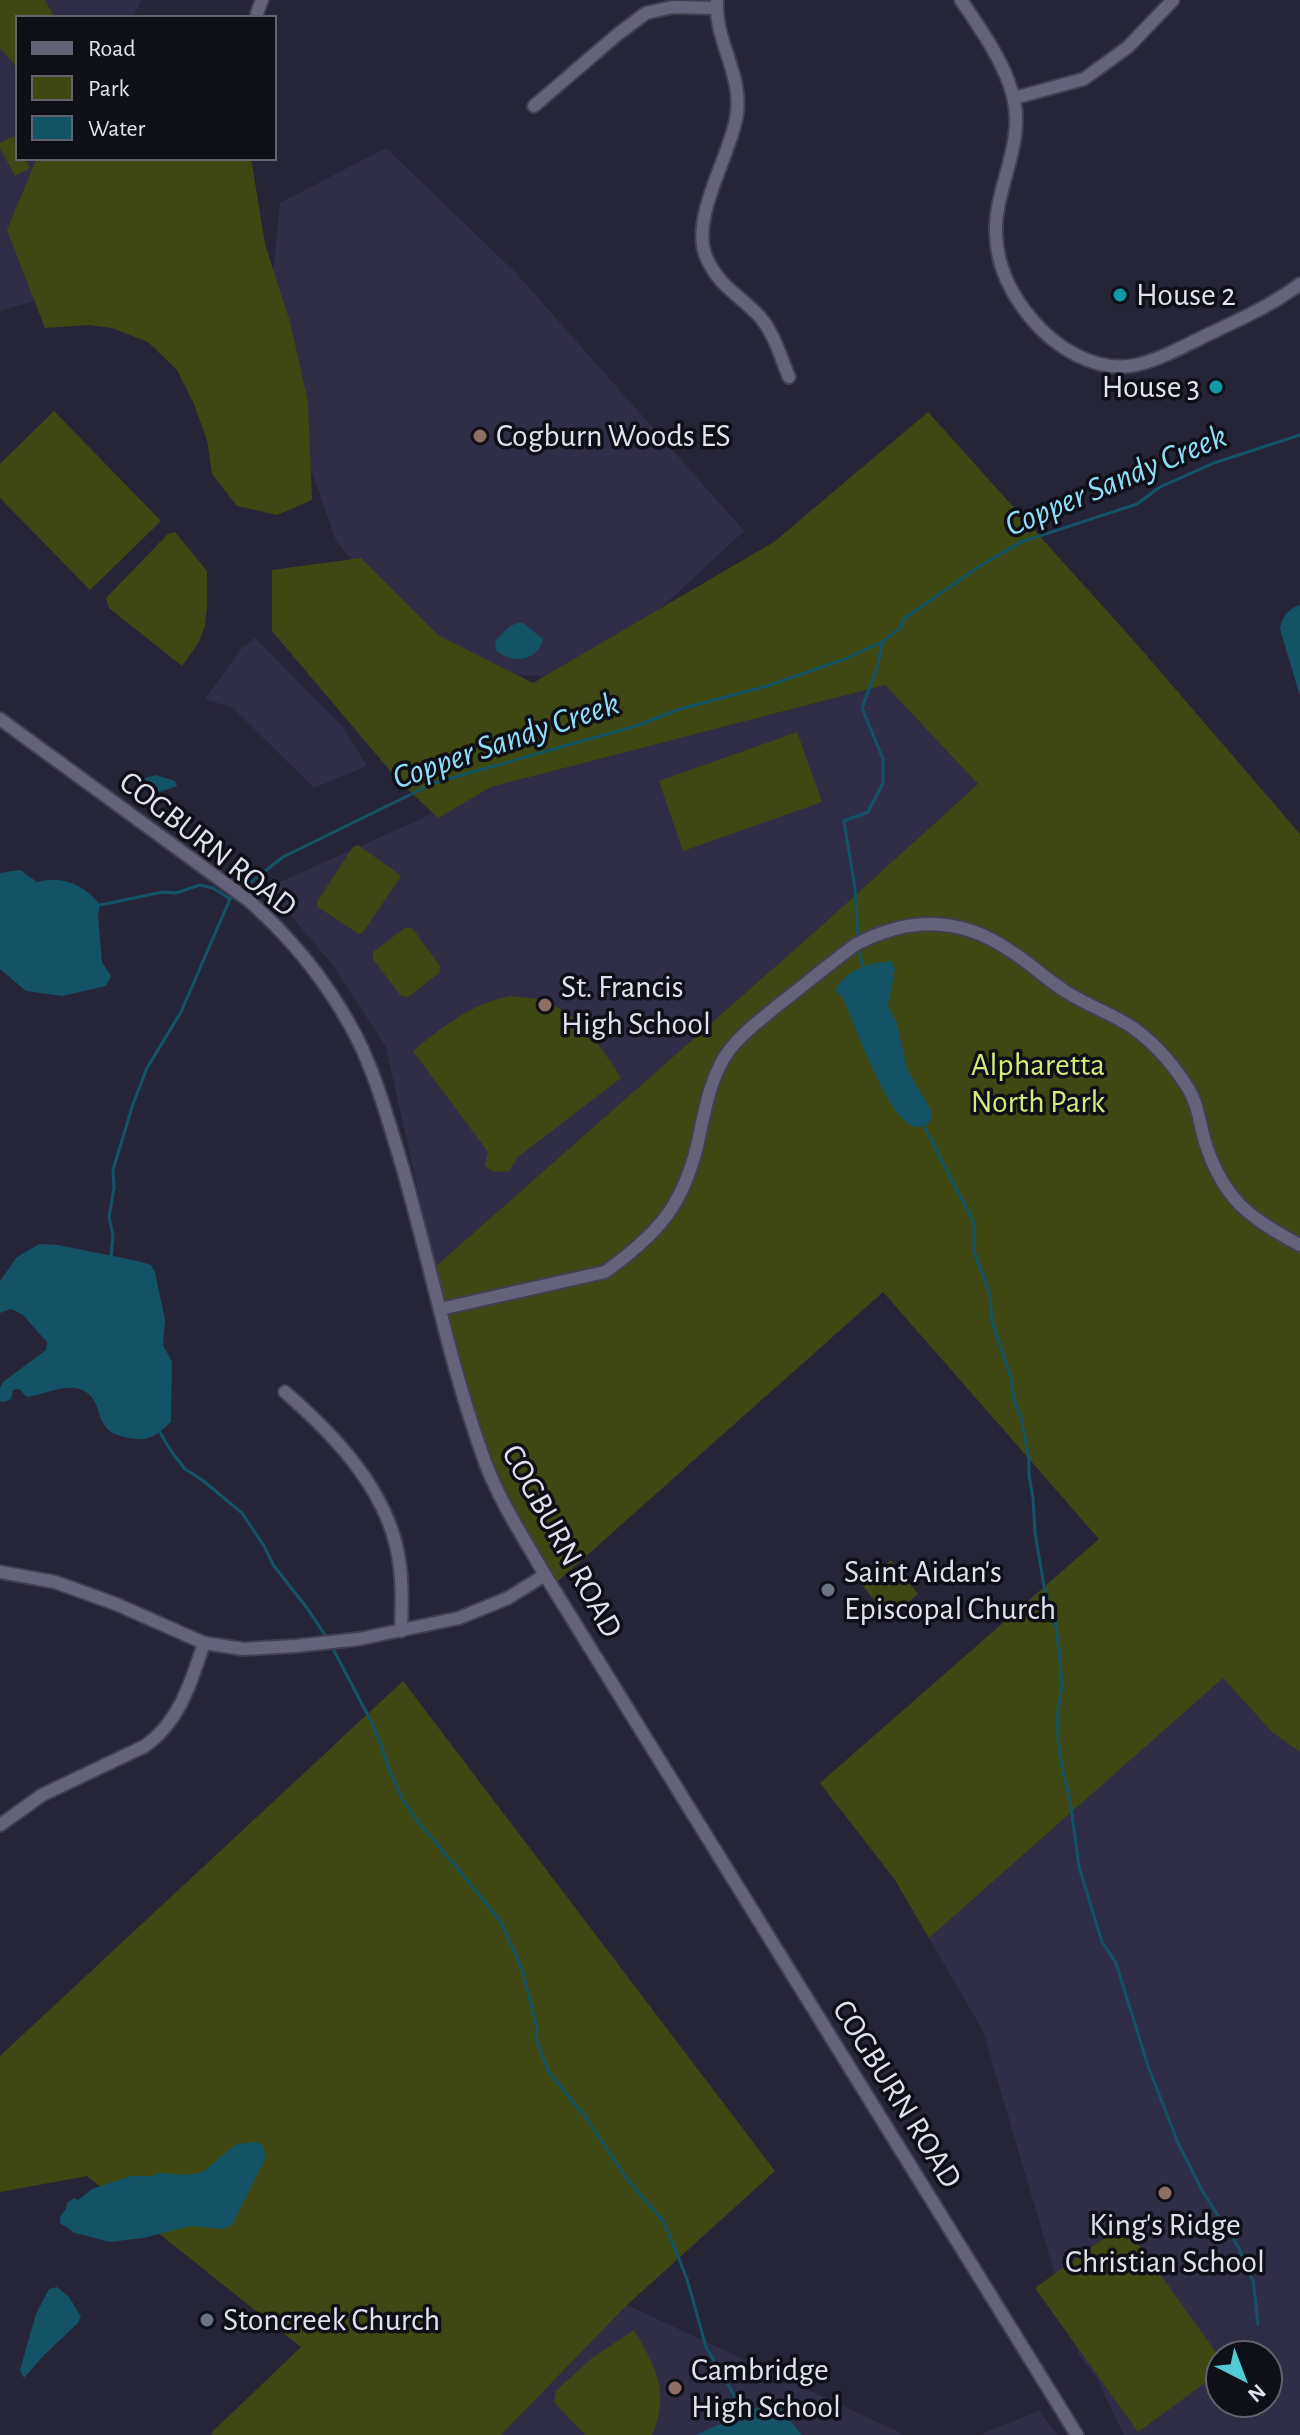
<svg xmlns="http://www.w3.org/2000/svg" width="1300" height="2435" viewBox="0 0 1300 2435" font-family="'Alegreya Sans',sans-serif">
<rect width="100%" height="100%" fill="#262538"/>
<g fill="#302e46" fill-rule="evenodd">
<polygon points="0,0 141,0 133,18 18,18 18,158 55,158 65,292 0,311"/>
<polygon points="386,148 516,273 744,531 583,680 449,668 336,541 267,341 280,203"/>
<polygon points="255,638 343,727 367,766 314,788 233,708 205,699 241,649"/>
<polygon points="885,685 978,784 819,928 435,1267 386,1047 332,964 267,888 494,786"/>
<path d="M1223 1677 1273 1733 1300 1752V2435H1124L1096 2377 1079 2356 983 2031 929 1938ZM1220 2355H1268V2403H1220Z"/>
<polygon points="627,2305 905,2435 501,2435"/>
<polygon points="1039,2411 1057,2435 979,2435"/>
</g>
<g fill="#3f4813">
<polygon points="0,0 45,0 55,18 18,18 18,75 14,64 0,48"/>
<polygon points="13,136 18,146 18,158 24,158 30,168 15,176 0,148 0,143"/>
<polygon points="37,158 251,158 265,244 290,322 308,402 312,500 277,515 237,506 212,474 207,440 194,404 177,370 148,342 112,328 88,325 45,328 7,230"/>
<polygon points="54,411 161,521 90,590 0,498 0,464"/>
<polygon points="928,412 1134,641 1300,834 1300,1752 1273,1733 1223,1678 929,1938 895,1880 820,1783 1099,1539 883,1292 548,1590 493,1469 451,1353 435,1267 819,928 978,784 885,685 491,787 438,818 398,780 272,631 272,570 361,558 438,635 533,683 774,542"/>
<polygon points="175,532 207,571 207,608 205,625 199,642 182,666 109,608 106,598 168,534"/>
<polygon points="797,732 822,802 683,851 659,781"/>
<polygon points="358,845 399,874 400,878 363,932 359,934 318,907 317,902 353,847"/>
<polygon points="405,928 412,928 440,966 439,973 408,997 401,996 373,959 373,952"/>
<path d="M510 996C522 998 537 997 547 1002 580 1016 603 1049 621 1078L518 1157 509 1171 494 1172 485 1166 488 1152 413 1051C443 1026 471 1004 510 996Z"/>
<polygon points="891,1560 918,1594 889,1619 882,1610 877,1614 871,1607 876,1602 862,1585"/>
<polygon points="403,1681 775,2171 627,2305 501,2435 213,2435 211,2433 301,2347 87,2176 0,2192 0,2056"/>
<polygon points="1124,2224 1220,2358 1220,2372 1138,2432 1035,2288"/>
<path d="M634 2330C655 2366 671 2392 652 2435H585L554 2402 556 2391 592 2358Z"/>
</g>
<g fill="#135365">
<path d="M1300 605V696L1280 629C1281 618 1289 608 1300 605Z"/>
<path d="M518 623H523L543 639C538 661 512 665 496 650L495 641 510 626Z"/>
<polygon points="156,775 175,781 177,786 160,792 138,780"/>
<path d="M20 870 37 882C62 875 84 884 100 905L98 915 102 962 111 976 106 986 62 996 26 991 0 969V873Z"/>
<path d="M891 961 895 969 888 1006 897 1023 907 1069 932 1112 930 1123C924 1125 919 1129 912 1126 886 1114 856 1027 843 999L835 990C846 969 869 963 891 961Z"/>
<path d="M39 1244 58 1245 138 1261 151 1265 155 1272 165 1320 163 1345 172 1362 171 1422C152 1439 147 1443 121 1436 114 1434 109 1432 105 1426 96 1413 99 1397 82 1390 64 1383 45 1395 27 1397L19 1389 13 1390 11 1399 4 1402 0 1401V1388L3 1382 46 1350 47 1342 23 1315 11 1309 0 1313V1281L17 1257Z"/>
<polygon points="257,2142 262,2145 266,2157 232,2225 223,2229 191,2226 143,2238 110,2242 75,2233 60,2223 60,2217 66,2209 67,2203 74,2198 78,2200 92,2189 131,2176 152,2176 160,2173 187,2175 203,2172 230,2149 238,2144"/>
<polygon points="57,2287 69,2297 81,2317 77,2324 45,2354 24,2378 20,2370 36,2314 49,2289"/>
<polygon points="775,2402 802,2435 695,2435 764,2405"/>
</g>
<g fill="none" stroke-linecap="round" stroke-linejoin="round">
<g stroke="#135365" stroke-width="3">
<polyline points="242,889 283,857 434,783 639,725 677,710 767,686 845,659 882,642 899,629 905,618 980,566 1021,542 1137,504 1160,487 1214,463 1300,435"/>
<polyline points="100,905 163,892 176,893 200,885 213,888 230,899"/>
<polyline points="858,937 855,888 844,821 868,812 883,783 883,759 862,708 878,666 882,642"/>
<polyline points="859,949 863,969"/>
<polyline points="923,1124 974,1223 974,1252 990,1294 992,1322 1011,1378 1014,1400 1021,1418 1029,1458 1029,1476 1033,1498 1035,1533 1044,1586 1055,1620 1059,1649 1062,1685 1057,1719 1059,1748 1063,1773 1070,1799 1079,1867 1102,1942 1116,1963 1148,2066 1178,2143 1203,2192 1239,2248 1247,2271 1253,2280 1258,2324"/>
<polyline points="111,1257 113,1235 109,1217 114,1188 113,1170 133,1104 147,1068 181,1012 230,899 236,894"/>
<polyline points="158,1429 171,1451 185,1469 201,1479 242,1513 264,1546 274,1566 307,1608 325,1635"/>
<polyline points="332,1647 372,1723 382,1748 388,1767 403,1800 421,1826 435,1841 501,1922 522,1969 537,2028 536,2038 548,2071 584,2115 627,2179 664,2222 687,2279 706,2347 745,2414"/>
</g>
<defs>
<g id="minor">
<path d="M717 0C714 42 745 76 736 119 729 157 692 216 705 254 717 286 739 294 760 317 774 333 781 358 789 377"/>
<path d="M961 0C981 30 1004 61 1013 96 1026 143 994 188 996 234 997 265 1011 294 1030 317 1055 348 1096 373 1136 365 1162 359 1186 345 1209 334 1241 319 1272 305 1300 284"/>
<polyline points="257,13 262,0"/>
<polyline points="1014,98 1084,79 1128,47 1173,0"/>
<polyline points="534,106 618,34 646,13 673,7 717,8"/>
<path d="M0 719 248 900C293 939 330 986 357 1038 375 1074 386 1113 398 1152 429 1255 448 1361 485 1462 500 1502 524 1538 545 1575L1077 2435"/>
<path d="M440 1309 605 1272C656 1235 682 1208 697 1146 704 1116 708 1085 724 1058 737 1037 758 1022 777 1006 803 986 828 965 855 945 907 917 959 916 1009 950 1030 963 1047 980 1068 993 1089 1006 1112 1014 1132 1027 1153 1042 1172 1063 1186 1085 1198 1102 1199 1122 1205 1142 1223 1199 1250 1219 1300 1245"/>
<path d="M285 1392C331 1432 381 1483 396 1545 403 1573 402 1602 401 1631"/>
<polyline points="0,1572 55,1582 116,1604 204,1643 243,1649 295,1646 359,1639 459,1618 508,1598 545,1575"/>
<path d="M0 1825 42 1795 145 1746C180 1721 191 1682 204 1643"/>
</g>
</defs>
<use href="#minor" stroke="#414051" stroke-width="16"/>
<use href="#minor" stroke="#64637a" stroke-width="12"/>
</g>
<g fill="#0f9aa8" stroke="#0f0f18" stroke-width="3">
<circle cx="1120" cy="295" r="8"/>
<circle cx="1216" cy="387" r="8"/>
</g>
<g fill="#8d6e63" stroke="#0f0f18" stroke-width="3">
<circle cx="480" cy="436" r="8"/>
<circle cx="545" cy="1005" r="8"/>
<circle cx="1165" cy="2193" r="8"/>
<circle cx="675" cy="2388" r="8"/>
</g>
<g fill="#6b7280" stroke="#0f0f18" stroke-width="3">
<circle cx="828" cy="1590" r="8"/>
<circle cx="207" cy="2320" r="8"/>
</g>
<g text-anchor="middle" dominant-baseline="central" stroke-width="7" stroke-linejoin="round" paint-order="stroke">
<g font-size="32" fill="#e1e1ee" stroke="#0f0f18" text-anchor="start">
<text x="1136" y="295">House 2</text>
<text x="1200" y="387" text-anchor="end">House 3</text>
<text x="496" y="436">Cogburn Woods ES</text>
<text x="561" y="987">St. Francis<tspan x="561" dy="37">High School</tspan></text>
<text x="844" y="1572">Saint Aidan's<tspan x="844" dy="37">Episcopal Church</tspan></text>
<text x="1165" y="2225" text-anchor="middle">King's Ridge<tspan x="1165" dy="37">Christian School</tspan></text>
<text x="223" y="2320">Stoncreek Church</text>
<text x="691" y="2370">Cambridge<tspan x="691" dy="37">High School</tspan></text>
</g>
<g font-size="32" fill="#e1e1ee" stroke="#0f0f18">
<text transform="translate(208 844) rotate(38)">COGBURN ROAD</text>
<text transform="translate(562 1541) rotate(61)">COGBURN ROAD</text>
<text transform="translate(897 2094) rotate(58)">COGBURN ROAD</text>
</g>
<g font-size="32" fill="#d6ec78" stroke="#0f0f18">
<text x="1038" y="1065">Alpharetta<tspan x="1038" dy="37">North Park</tspan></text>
</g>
<g font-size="34" font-style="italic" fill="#8fdef8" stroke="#0f0f18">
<text transform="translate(1116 481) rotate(-23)">Copper Sandy Creek</text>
<text transform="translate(506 741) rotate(-19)">Copper Sandy Creek</text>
</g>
</g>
<rect x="16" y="16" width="260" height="144" fill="#0f0f18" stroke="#63636e" stroke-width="2"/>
<rect x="32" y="42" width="40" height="12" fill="#64637a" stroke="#63636e" stroke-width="2"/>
<text x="88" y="56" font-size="24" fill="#e1e1ee">Road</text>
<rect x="32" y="76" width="40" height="24" fill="#3f4813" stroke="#63636e" stroke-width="2"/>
<text x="88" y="96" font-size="24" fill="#e1e1ee">Park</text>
<rect x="32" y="116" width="40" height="24" fill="#135365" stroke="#63636e" stroke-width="2"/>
<text x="88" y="136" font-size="24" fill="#e1e1ee">Water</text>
<g transform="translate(1244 2379) rotate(138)"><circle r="38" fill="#0f0f18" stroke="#63636e" stroke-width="2"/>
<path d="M0-6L14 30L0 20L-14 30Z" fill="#51ccd5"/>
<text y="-12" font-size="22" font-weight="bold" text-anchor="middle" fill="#e1e1ee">N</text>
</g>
</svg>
